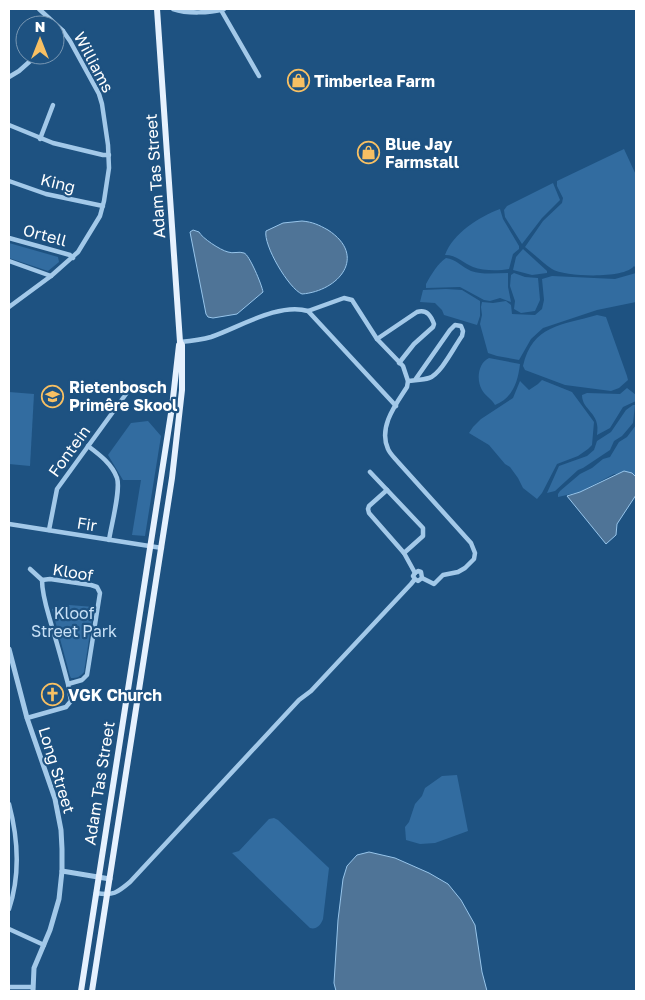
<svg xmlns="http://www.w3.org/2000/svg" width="645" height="1000" viewBox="0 0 645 1000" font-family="'Golos Text',sans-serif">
<rect width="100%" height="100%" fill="#1e5281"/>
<g fill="#326ca0">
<path d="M624 149 636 175V268L634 266C625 279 565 277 552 269 543 263 534 254 525 247L543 221 562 203 563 198 557 186V181Z"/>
<polygon points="553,183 560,200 542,218 522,244 505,217 504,210 507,206"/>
<path d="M500 209 503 219 519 246V249L513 254 509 269C499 271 483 271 473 267 463 263 457 255 445 255 453 233 479 217 500 209Z"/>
<polygon points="9,243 58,257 59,262 48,271 9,258"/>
<polygon points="523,249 547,271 547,273 532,275 513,270 516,257"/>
<path d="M446 258C456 259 462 267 471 271 483 275 496 273 508 273V287L511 302 500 298 490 301 484 300 460 287 426 288V284C431 275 438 263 446 258Z"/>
<polygon points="514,273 525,277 538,278 540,300 535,311 521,313 514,309 515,301 510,286 511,275"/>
<polygon points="636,273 636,302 597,310 543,328 531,339 519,360 497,356 488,353 480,324 482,315 481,307 482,302 493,303 506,301 511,305 512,314 535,315 542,309 544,300 542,279 552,276 615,279"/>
<polygon points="446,289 462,290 480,301 480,316 477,325 444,315 442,310 435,303 420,302 423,290"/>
<path d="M597 315 606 317 627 376 628 380 619 388 611 391 565 385 525 370 523 366C532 325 562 325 597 315Z"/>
<path d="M489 358 520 364C518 381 513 398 495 405 492 399 485 396 482 390 476 380 478 363 489 358Z"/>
<polygon points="542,380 572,392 594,422 592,445 588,449 578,456 557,464 542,493 537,499 523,488 518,478 510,467 505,464 489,445 469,433 473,427 481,419 513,398 520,381 529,390 538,384"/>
<path d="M627 388 636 395V401L623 407 610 428 597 435C601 412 582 411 582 395L587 393 620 394Z"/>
<polygon points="9,392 34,394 30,466 9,464"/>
<polygon points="633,405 635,405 633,423 622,436 614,441 610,450 583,468 578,470 555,491 547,493 559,466 587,456 594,450 597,441 611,432 626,410"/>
<polygon points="148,421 161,436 145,536 132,535 141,480 123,480 108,455 131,423"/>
<polygon points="636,425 636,477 632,473 614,474 580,492 558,497 558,494 560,491 580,474 592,468 603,459 610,457 619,442 627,437"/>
<path d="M69 605 94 607 84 672C80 677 77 678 71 678L70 676 52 609Z"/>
<polygon points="457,775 468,831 435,843 420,844 406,840 405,827 409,822 415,804 422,796 425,788 442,776"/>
<path d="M274 818 278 820 329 868 323 919C321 925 316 930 310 928L232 853 239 851 269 819Z"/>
</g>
<g fill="#4f7497" stroke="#97c5eb">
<path d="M302 221C313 222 319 225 328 230 368 256 339 291 302 294 289 289 263 245 266 231L283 223Z"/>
<path d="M193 230 199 232C202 238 220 250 228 252 233 254 239 251 244 253 249 254 262 285 263 292L237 314 213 318 208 317 206 314 190 232Z"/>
<polygon points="624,471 632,473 636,477 636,495 617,524 616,535 606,544 567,496 580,492"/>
<polygon points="369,852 395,858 429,873 448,884 461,900 475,925 482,972 487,991 336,991 334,983 338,920 343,879 347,866 357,855"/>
</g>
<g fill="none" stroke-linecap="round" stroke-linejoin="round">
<g stroke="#a3c9e9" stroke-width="4.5">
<path d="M173 9C188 14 209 13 224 9"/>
<polyline points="221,10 259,76"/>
<polyline points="55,38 63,31"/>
<polyline points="9,77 19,71 37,55"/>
<polyline points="9,125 53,143 103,155 109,155"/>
<polyline points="40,139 53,105"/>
<polyline points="9,181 46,194 103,206"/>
<polyline points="9,238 70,255 73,258"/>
<polyline points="9,261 51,276"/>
<polyline points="9,307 51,276 78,252 100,216 104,201 109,168 108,145 102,104 99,94 70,41 63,31 39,9"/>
<path d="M308 311 344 298 352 300 377 339 403 366 408 381 407 387C396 404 378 427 388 449 390 454 395 458 398 462L471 543 475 553 474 559 465 568 458 572 443 575 434 584 422 578"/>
<path d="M377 339 417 312C427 309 431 316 434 324L433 327 414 344 399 363"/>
<path d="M180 342C191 341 201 340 211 337 238 328 279 302 308 311L396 406"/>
<path d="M408 381C415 380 423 380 429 378 441 374 454 347 462 336L463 331 461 326 455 325 450 330 415 380"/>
<path d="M88 446C100 455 112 464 117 478 121 490 111 526 109 540"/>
<polyline points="370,472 423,528 423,536 404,553"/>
<polyline points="387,490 369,506 368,509 369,513 404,553 415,573"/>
<polyline points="9,524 162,548"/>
<polyline points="49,530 57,489 126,394"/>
<polyline points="30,569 42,580"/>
<path d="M27 718 66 707 71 701 68 684C63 665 58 646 52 627 48 612 42 596 42 580L50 579 91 585 97 587 100 593 87 675 82 680 68 684"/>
<path d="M9 804C18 838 20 876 9 909"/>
<path d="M96 893C113 896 117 893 130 882L299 700 311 691 411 584 415 579 413 576 415 573 418 571 421 572 422 578 418 581 415 579"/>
<polyline points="9,929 44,945"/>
<polyline points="9,987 33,987"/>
</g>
<g stroke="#a3c9e9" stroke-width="5">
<polyline points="9,649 27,718 55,799 61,830 62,849 62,871 59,899 50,930 34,968 33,991"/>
<polyline points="62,871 110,879"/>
</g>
<g stroke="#e6f1fe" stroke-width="6">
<polyline points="81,991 172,407 179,345"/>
<polyline points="92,991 172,478 182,390 182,345 180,342 157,9"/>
</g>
</g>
<defs>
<symbol id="shop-ring" viewBox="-11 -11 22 22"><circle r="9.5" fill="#1e5281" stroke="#f8c063" stroke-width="1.5"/><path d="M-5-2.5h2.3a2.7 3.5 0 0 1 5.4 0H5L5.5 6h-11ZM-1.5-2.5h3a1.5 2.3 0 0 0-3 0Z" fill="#f8c063"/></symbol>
<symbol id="school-ring" viewBox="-11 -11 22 22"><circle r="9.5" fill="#1e5281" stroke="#f8c063" stroke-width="1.5"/><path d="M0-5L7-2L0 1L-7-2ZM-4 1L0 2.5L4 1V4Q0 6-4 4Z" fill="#f8c063"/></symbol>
<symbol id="church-ring" viewBox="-11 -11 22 22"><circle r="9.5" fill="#1e5281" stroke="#f8c063" stroke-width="1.5"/><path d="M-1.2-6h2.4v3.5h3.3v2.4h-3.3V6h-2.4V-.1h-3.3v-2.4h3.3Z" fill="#f8c063"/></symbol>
</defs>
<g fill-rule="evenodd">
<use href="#shop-ring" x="286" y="68" width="25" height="25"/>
<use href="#shop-ring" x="356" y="140" width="25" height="25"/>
<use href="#school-ring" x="40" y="384" width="25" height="25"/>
<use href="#church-ring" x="40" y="682" width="25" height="25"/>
</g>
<g text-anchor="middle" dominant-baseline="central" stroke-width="4.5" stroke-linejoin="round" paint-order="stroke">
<g font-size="16" fill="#fff" stroke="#1e5281">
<text transform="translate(94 62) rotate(62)">Williams</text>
<text transform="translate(155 176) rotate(-94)">Adam Tas Street</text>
<text transform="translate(58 183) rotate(14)">King</text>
<text transform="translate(45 235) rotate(15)">Ortell</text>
<text transform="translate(69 451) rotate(-54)">Fontein</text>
<text transform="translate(87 524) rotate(9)">Fir</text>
<text transform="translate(73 572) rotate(9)">Kloof</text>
<text transform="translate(57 770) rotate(73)">Long Street</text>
<text transform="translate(99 783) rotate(-81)">Adam Tas Street</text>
</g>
<g font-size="16" font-weight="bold" fill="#fff" stroke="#1e5281" text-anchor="start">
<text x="314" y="81">Timberlea Farm</text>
<text x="385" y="144">Blue Jay<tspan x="385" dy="18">Farmstall</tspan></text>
<text x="69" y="387">Rietenbosch<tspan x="69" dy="18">Primêre Skool</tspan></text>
<text x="68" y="695">VGK Church</text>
</g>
<g font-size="16" fill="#c8e1f7" stroke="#1e5281">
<text x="74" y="613">Kloof<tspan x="74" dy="18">Street Park</tspan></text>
</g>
</g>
<rect width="645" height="1000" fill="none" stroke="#ffffff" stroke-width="20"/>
<g transform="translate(40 40)"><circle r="24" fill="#1e5281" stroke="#7897b3"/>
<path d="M0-4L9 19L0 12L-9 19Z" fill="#f8c063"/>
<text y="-8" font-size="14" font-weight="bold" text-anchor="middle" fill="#ffffff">N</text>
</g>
</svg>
